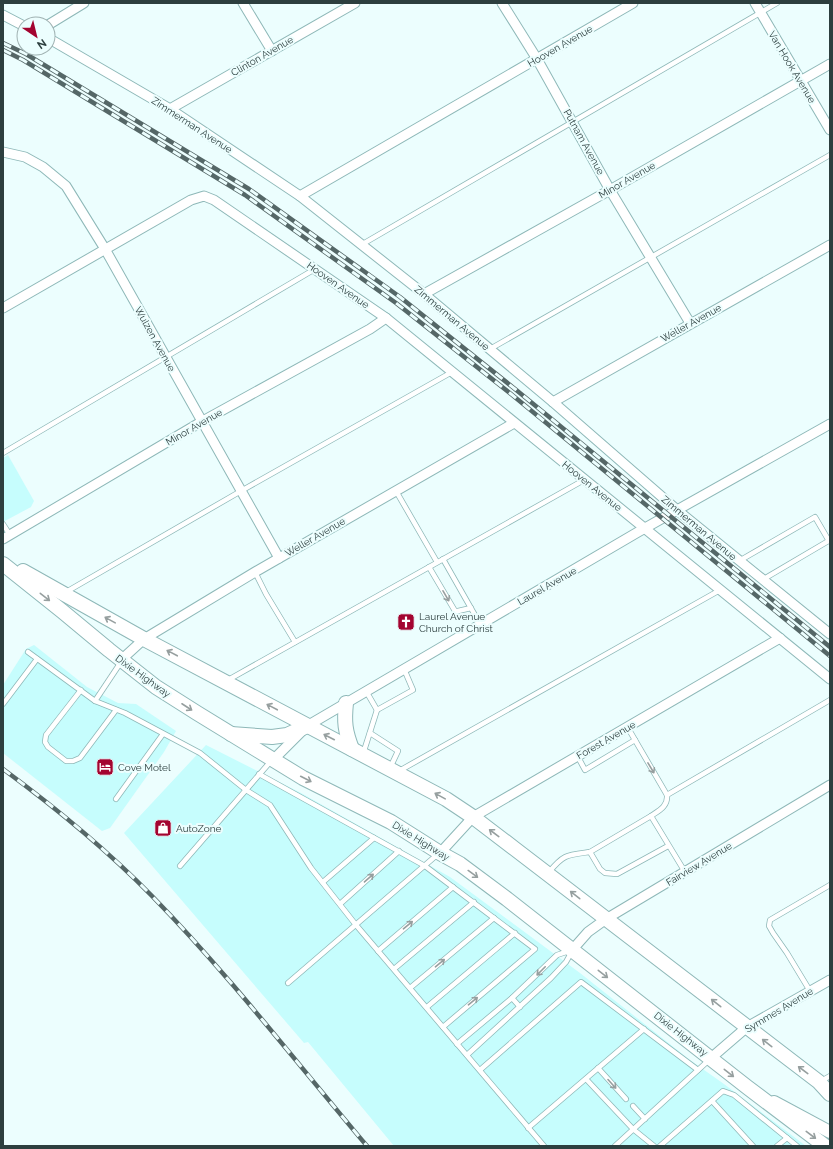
<svg xmlns="http://www.w3.org/2000/svg" width="833" height="1149" viewBox="0 0 833 1149" font-family="Raleway,sans-serif">
<rect width="100%" height="100%" fill="#ecfefe"/>
<g fill="#c6fdfd">
<polygon points="8,455 34,501 31,507 3,522 3,458"/>
<polygon points="34,645 87,687 118,703 136,704 176,731 164,752 110,828 102,831 3,753 3,685 26,649"/>
<polygon points="206,745 301,793 450,877 580,973 690,1060 724,1084 806,1146 394,1146 308,1042 304,1043 124,833"/>
</g>
<g fill="none" stroke-linecap="round" stroke-linejoin="round">
<defs>
<g id="lane">
<polyline points="361,245 777,3"/>
<polyline points="490,349 830,155"/>
<polyline points="3,453 315,269"/>
<polyline points="396,491 437,562"/>
<polyline points="3,524 10,535"/>
<polyline points="443,559 480,624"/>
<polyline points="739,561 815,517 829,541"/>
<polyline points="429,567 455,611 458,611 471,608"/>
<polyline points="255,572 266,594 295,642"/>
<polyline points="762,580 830,540"/>
<polyline points="66,592 241,491 452,372"/>
<polyline points="28,652 95,701 125,713 200,753 246,790 270,805 311,868 356,925 544,1146"/>
<polyline points="228,680 584,480"/>
<polyline points="81,690 46,735 45,742 48,747 66,761 73,761 80,758 116,710"/>
<polyline points="366,691 377,710 413,690 404,669"/>
<polyline points="95,701 121,662"/>
<polyline points="3,704 37,659"/>
<polyline points="370,733 398,751 390,768"/>
<path d="M635 740 667 795C668 806 660 810 651 816"/>
<polyline points="363,754 377,710"/>
<polyline points="578,757 585,770 635,740 628,728"/>
<polyline points="399,771 720,590"/>
<polyline points="259,774 425,866 535,949 443,1027"/>
<polyline points="667,795 830,700"/>
<polyline points="116,799 163,734"/>
<polyline points="668,846 617,874 605,873 600,869 590,852 651,816 685,872"/>
<polyline points="180,866 271,761"/>
<path d="M549 872C564 854 567 855 590 852"/>
<polyline points="323,882 374,838"/>
<polyline points="340,904 399,851"/>
<polyline points="378,951 453,887"/>
<polyline points="394,969 474,902"/>
<polyline points="288,983 438,854"/>
<polyline points="410,988 494,918"/>
<polyline points="810,991 787,953 773,933 769,926 770,920 830,885"/>
<polyline points="512,998 520,1007"/>
<polyline points="427,1007 515,933"/>
<polyline points="457,1044 512,998 557,955 569,951"/>
<polyline points="467,1055 551,978 566,962 571,953"/>
<polyline points="598,1068 626,1099"/>
<polyline points="480,1070 581,982 698,1070"/>
<polyline points="586,1079 633,1129 654,1146"/>
<polyline points="821,1081 830,1076"/>
<polyline points="712,1101 753,1146"/>
<polyline points="633,1106 645,1119"/>
<polyline points="528,1128 644,1029"/>
<polyline points="615,1146 709,1060"/>
<polyline points="660,1146 723,1091 734,1095 797,1146"/>
<polyline points="777,1146 787,1138"/>
</g>
<g id="street">
<polyline points="243,3 272,51"/>
<polyline points="502,3 537,59 610,190 690,323"/>
<polyline points="755,3 830,130"/>
<polyline points="3,15 24,26"/>
<polyline points="48,25 84,3"/>
<polyline points="48,38 170,109 300,196 424,294 553,402 677,510 830,634"/>
<polyline points="170,109 355,3"/>
<polyline points="3,152 25,157 43,167 66,186 105,249 279,558"/>
<polyline points="300,196 633,3"/>
<polyline points="424,294 610,190 830,64"/>
<polyline points="3,308 191,200 204,196 214,200 386,318 830,679"/>
<polyline points="553,402 830,245"/>
<polyline points="3,539 201,422 370,329 386,318"/>
<polyline points="121,660 144,639 255,572 514,423"/>
<polyline points="273,760 307,726 638,532 830,424"/>
<polyline points="440,853 473,817 780,638"/>
<polyline points="573,949 588,932 606,919 830,785"/>
<polyline points="711,1058 747,1027 830,980"/>
</g>
<polyline id="secondary" points="774,1102 830,1132"/>
<g id="primary">
<polyline points="3,564 62,611 109,650 156,687 197,713 303,778 391,822 440,853 460,864 507,899 747,1087 825,1146"/>
<polyline points="23,571 144,639 446,799 473,817 515,849 819,1082 830,1094"/>
<path d="M346 703C344 722 345 731 352 749"/>
<polyline points="231,734 272,737 287,735 307,726"/>
</g>
</defs>
<use href="#lane" stroke="#8eb8b8" stroke-width="6"/>
<use href="#street" stroke="#8eb8b8" stroke-width="11"/>
<use href="#secondary" stroke="#8eb8b8" stroke-width="14"/>
<use href="#primary" stroke="#8eb8b8" stroke-width="16"/>
<use href="#lane" stroke="#fff" stroke-width="4.5"/>
<use href="#street" stroke="#fff" stroke-width="9"/>
<use href="#secondary" stroke="#fff" stroke-width="12"/>
<use href="#primary" stroke="#fff" stroke-width="14"/>
<defs>
<g id="rail">
<polyline points="3,43 26,54 249,189 400,297 515,389 830,647"/>
<polyline points="3,50 23,60 245,195 396,303 511,394 830,656"/>
<path d="M3 769C56 808 106 849 152 896 229 975 296 1062 367 1146"/>
</g>
</defs>
<use href="#rail" stroke="#556767" stroke-width="4.5"/>
<use href="#rail" stroke="#ecfefe" stroke-width="3" stroke-dasharray="9" stroke-linecap="butt"/>
</g>
<defs><path id="oneway-shaft" d="M-6 0H5M1.5-3L5.5 0L1.5 3" fill="none" stroke-width="1.6" stroke-linecap="round" stroke-linejoin="round"/></defs>
<g stroke="#969f9f">
<use href="#oneway-shaft" transform="translate(446 596) rotate(60)"/>
<use href="#oneway-shaft" transform="translate(45 597) rotate(38)"/>
<use href="#oneway-shaft" transform="translate(110 620) rotate(-151)"/>
<use href="#oneway-shaft" transform="translate(172 653) rotate(-152)"/>
<use href="#oneway-shaft" transform="translate(187 707) rotate(33)"/>
<use href="#oneway-shaft" transform="translate(272 707) rotate(-152)"/>
<use href="#oneway-shaft" transform="translate(329 737) rotate(-153)"/>
<use href="#oneway-shaft" transform="translate(651 768) rotate(59)"/>
<use href="#oneway-shaft" transform="translate(306 779) rotate(27)"/>
<use href="#oneway-shaft" transform="translate(440 796) rotate(-151)"/>
<use href="#oneway-shaft" transform="translate(494 833) rotate(-143)"/>
<use href="#oneway-shaft" transform="translate(473 874) rotate(36)"/>
<use href="#oneway-shaft" transform="translate(369 878) rotate(-41)"/>
<use href="#oneway-shaft" transform="translate(575 895) rotate(-142)"/>
<use href="#oneway-shaft" transform="translate(408 925) rotate(-40)"/>
<use href="#oneway-shaft" transform="translate(440 963) rotate(-40)"/>
<use href="#oneway-shaft" transform="translate(541 971) rotate(135)"/>
<use href="#oneway-shaft" transform="translate(603 974) rotate(38)"/>
<use href="#oneway-shaft" transform="translate(473 1001) rotate(-40)"/>
<use href="#oneway-shaft" transform="translate(716 1003) rotate(-142)"/>
<use href="#oneway-shaft" transform="translate(767 1043) rotate(-142)"/>
<use href="#oneway-shaft" transform="translate(803 1070) rotate(-143)"/>
<use href="#oneway-shaft" transform="translate(729 1073) rotate(38)"/>
<use href="#oneway-shaft" transform="translate(612 1084) rotate(48)"/>
<use href="#oneway-shaft" transform="translate(811 1135) rotate(37)"/>
</g>
<defs>
<symbol id="church-square" viewBox="-11 -11 22 22"><rect x="-9" y="-9" width="18" height="18" rx="4" fill="#a30430" stroke="#ecfefe"/><path d="M-1.2-6h2.4v3.5h3.3v2.4h-3.3V6h-2.4V-.1h-3.3v-2.4h3.3Z" fill="#fff"/></symbol>
<symbol id="hotel-square" viewBox="-11 -11 22 22"><rect x="-9" y="-9" width="18" height="18" rx="4" fill="#a30430" stroke="#ecfefe"/><path d="M-6-4.5h1.5V1H6V5H4.5V3h-9V5H-6ZM-4 0a1.8 1.8 0 1 1 3.6 0ZM.5 0V-2.5h3Q6-2.5 6 0Z" fill="#fff"/></symbol>
<symbol id="shop-square" viewBox="-11 -11 22 22"><rect x="-9" y="-9" width="18" height="18" rx="4" fill="#a30430" stroke="#ecfefe"/><path d="M-5-2.5h2.3a2.7 3.5 0 0 1 5.4 0H5L5.5 6h-11ZM-1.5-2.5h3a1.5 2.3 0 0 0-3 0Z" fill="#fff"/></symbol>
</defs>
<g fill-rule="evenodd">
<use href="#church-square" x="396" y="612" width="20" height="20"/>
<use href="#hotel-square" x="95" y="757" width="20" height="20"/>
<use href="#shop-square" x="153" y="818" width="20" height="20"/>
</g>
<g text-anchor="middle" dominant-baseline="central" stroke-width="4" stroke-linejoin="round" paint-order="stroke">
<g font-size="10" fill="#2d3f3f" stroke="#ecfefe">
<text transform="translate(560 46) rotate(-30)">Hooven Avenue</text>
<text transform="translate(262 56) rotate(-30)">Clinton Avenue</text>
<text transform="translate(792 67) rotate(59)">Van Hook Avenue</text>
<text transform="translate(192 125) rotate(33)">Zimmerman Avenue</text>
<text transform="translate(584 142) rotate(61)">Putnam Avenue</text>
<text transform="translate(627 180) rotate(-30)">Minor Avenue</text>
<text transform="translate(338 285) rotate(35)">Hooven Avenue</text>
<text transform="translate(452 318) rotate(40)">Zimmerman Avenue</text>
<text transform="translate(691 323) rotate(-29)">Weller Avenue</text>
<text transform="translate(155 339) rotate(61)">Wulzen Avenue</text>
<text transform="translate(194 427) rotate(-30)">Minor Avenue</text>
<text transform="translate(592 486) rotate(39)">Hooven Avenue</text>
<text transform="translate(699 528) rotate(40)">Zimmerman Avenue</text>
<text transform="translate(315 537) rotate(-30)">Weller Avenue</text>
<text transform="translate(547 586) rotate(-30)">Laurel Avenue</text>
<text transform="translate(143 676) rotate(36)">Dixie Highway</text>
<text transform="translate(606 740) rotate(-30)">Forest Avenue</text>
<text transform="translate(421 841) rotate(32)">Dixie Highway</text>
<text transform="translate(699 864) rotate(-31)">Fairview Avenue</text>
<text transform="translate(779 1010) rotate(-31)">Symmes Avenue</text>
<text transform="translate(681 1034) rotate(38)">Dixie Highway</text>
</g>
<g font-size="10" fill="#2d3f3f" stroke="#ecfefe" text-anchor="start">
<text x="419" y="616">Laurel Avenue<tspan x="419" dy="12">Church of Christ</tspan></text>
<text x="118" y="767">Cove Motel</text>
<text x="176" y="828">AutoZone</text>
</g>
</g>
<rect width="833" height="1149" fill="none" stroke="#2d3f3f" stroke-width="8"/>
<g transform="translate(36 36) rotate(145)"><circle r="19" fill="#ecfefe" stroke="#a0b2b2"/>
<path d="M0-3L7 15L0 10L-7 15Z" fill="#a30430"/>
<text y="-6" font-size="11" font-weight="bold" text-anchor="middle" fill="#2d3f3f">N</text>
</g>
</svg>
